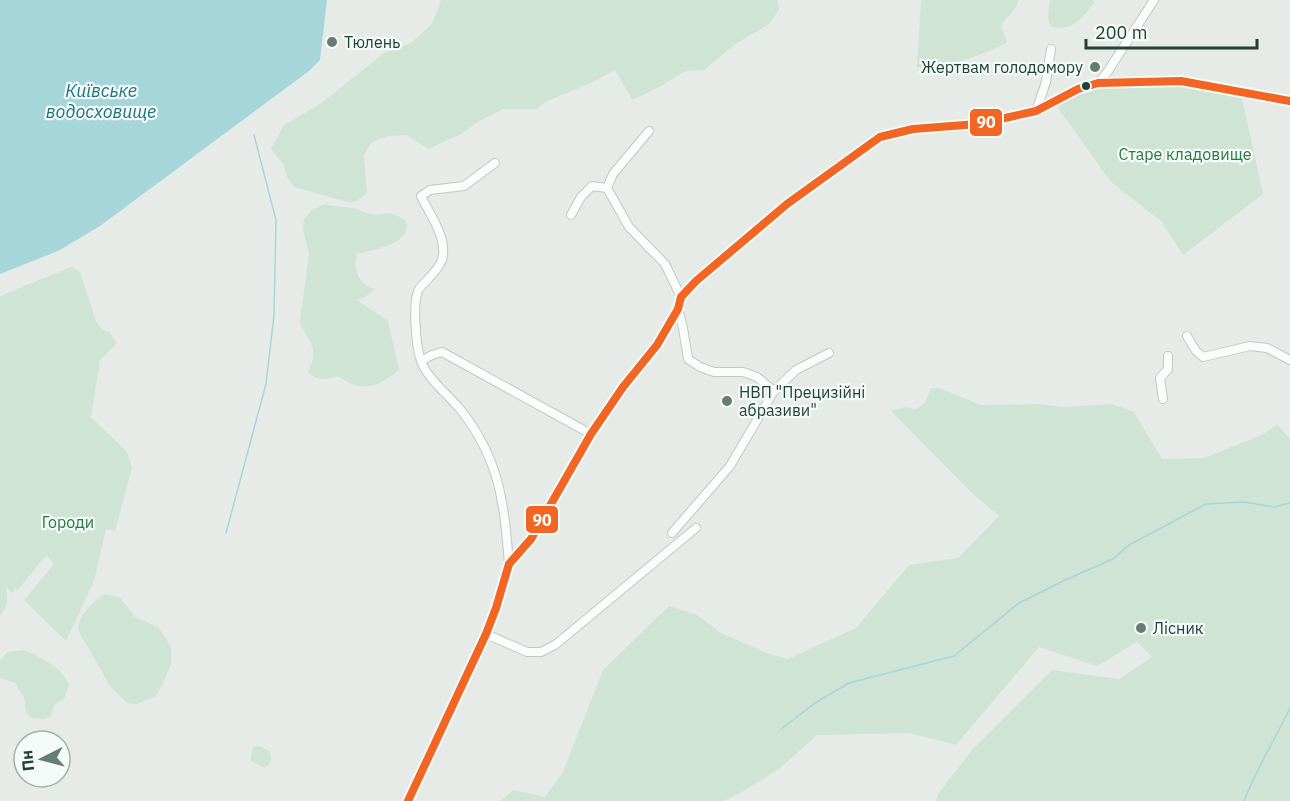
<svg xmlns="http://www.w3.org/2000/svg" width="1290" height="801" viewBox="0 0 1290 801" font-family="'IBM Plex Sans',sans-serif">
<rect width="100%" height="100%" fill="#e6ebe8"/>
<g fill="#cfe4d4">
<polygon points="441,0 778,0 779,10 769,24 734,45 704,70 686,71 661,86 632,100 615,70 593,82 545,102 537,109 503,109 479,121 461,134 428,149 407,135 387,136 372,142 364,155 367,193 357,201 348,202 294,187 287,177 284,165 271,149 284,125 320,104 384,53 411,43 432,24"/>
<path d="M921 0H1019C1014 15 1007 14 1001 26L1007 43C978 55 949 70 917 67Z"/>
<path d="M1050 0H1093L1094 3C1081 19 1072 33 1050 26L1048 17Z"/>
<polygon points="1180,85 1242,98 1263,194 1183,255 1162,222 1111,182 1056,105 1081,90 1119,86"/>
<path d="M324 204C335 207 346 206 357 209 360 210 363 212 366 213 384 218 388 207 406 221 412 245 375 249 357 254 354 272 357 283 375 289L365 297 357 300 388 321 399 370C377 388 362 393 338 376 327 380 318 381 308 373 309 368 312 364 313 359 316 345 304 334 300 322L309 253 303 230 304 219 312 210Z"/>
<path d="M71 267 80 272 96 321 102 330 109 332 117 343 100 360 91 417 127 452 132 468 115 531 106 529 94 581 66 641 24 600 54 564 46 555 17 591 16 587 12 593 6 587C8 599 8 607 0 616V296Z"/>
<polygon points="931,388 939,388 981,405 1038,404 1065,407 1112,404 1134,412 1162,459 1204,458 1262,435 1277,424 1290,439 1290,801 936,801 938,794 972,750 1052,670 1119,679 1152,657 1137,642 1097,666 1039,647 956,745 910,733 817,735 779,769 742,792 724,801 501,801 513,790 545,797 563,772 603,670 669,606 697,615 721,633 767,653 788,659 856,628 909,565 958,558 999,516 972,493 891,411 905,407 916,409 925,403"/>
<path d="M105 594 115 596 121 599 135 617 158 627 167 640 171 649V664L164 681 156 696 137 704 127 703 110 686 78 630C79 615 92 602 105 594Z"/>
<path d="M23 650C42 657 60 666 69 684L64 699 54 705 51 716 45 719 31 718 26 711 24 697 15 683 0 678V661L7 652Z"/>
<polygon points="259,746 270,751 271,762 265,768 250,761 253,747"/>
</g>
<polygon fill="#a6d6da" points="0,0 327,0 320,60 309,71 100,226 58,251 0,274"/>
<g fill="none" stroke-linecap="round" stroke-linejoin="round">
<g stroke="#a6d6da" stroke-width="1.5">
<polyline points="226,533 266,384 274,315 276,220 254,135"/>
<polyline points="781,729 815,703 849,683 954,656 1019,603 1063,581 1113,559 1129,545 1206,504 1244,502 1274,507 1290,503"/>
<path d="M1244 801C1257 768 1275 739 1290 708"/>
</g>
<defs>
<g id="minor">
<polyline points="1098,83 1108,71 1154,0"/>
<polyline points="1036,111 1046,82 1051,49"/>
<polyline points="649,131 613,174 607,188 629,227 665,264 681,297"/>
<path d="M495 163 464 186 430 190 421 196C430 215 448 238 442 260 438 271 426 280 419 289 412 301 416 347 421 361 427 379 452 398 464 414 501 464 504 505 509 564"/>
<polyline points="571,215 581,197 592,186 607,188"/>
<polyline points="1187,336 1196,351 1203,357 1250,346 1267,348 1290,360"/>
<polyline points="421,361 432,355 442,352 591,434"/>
<polyline points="774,391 796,370 829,353"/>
<polyline points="1163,399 1160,378 1168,369 1168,356"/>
<polyline points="672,533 730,466 774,391 757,377 743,372 714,372 700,367 688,359 683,328 678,309"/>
<polyline points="486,634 527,652 541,652 555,645 696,528"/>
<polyline points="408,801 486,634 496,608 509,564 531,539 591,434 623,387 657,345 678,309 681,297 696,281 787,204 880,137 913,129 978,124 1036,111 1078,89 1098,83 1181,81 1290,101"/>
</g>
</defs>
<use href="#minor" stroke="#c3c8c5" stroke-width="10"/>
<use href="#minor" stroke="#fbfcfc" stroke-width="8"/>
<defs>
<polyline id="bus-1" points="408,801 486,634 496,608 509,564 531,539 591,434 623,387 657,345 678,309 681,297 696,281 787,204 880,137 913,129 978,124 1036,111 1078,89 1098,83 1181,81 1290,101"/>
</defs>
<use href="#bus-1" stroke="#f4faf7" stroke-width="12"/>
<use href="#bus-1" stroke="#f26522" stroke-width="8"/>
</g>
<g fill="#677c74" stroke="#f4faf7" stroke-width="2">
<circle cx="332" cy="42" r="6"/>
<circle cx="1095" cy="67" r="6"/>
<circle cx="727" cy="401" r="6"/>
<circle cx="1141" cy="628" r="6"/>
</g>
<circle fill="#224036" stroke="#f4faf7" stroke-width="2" cx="1086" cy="86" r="5"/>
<g text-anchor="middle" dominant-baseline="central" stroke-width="4.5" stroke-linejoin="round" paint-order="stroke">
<g font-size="16" fill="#224036" stroke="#f4faf7" text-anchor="start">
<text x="344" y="42">Тюлень</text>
<text x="1083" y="67" text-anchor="end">Жертвам голодомору</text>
<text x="739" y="392">НВП "Прецизійні<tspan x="739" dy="18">абразиви"</tspan></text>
<text x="1153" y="628">Лісник</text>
</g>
<g font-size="16" fill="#2b7844" stroke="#f4faf7">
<text x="1185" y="154">Старе кладовище</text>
<text x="68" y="522">Городи</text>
</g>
<g font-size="18" font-style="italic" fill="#1a747e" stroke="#f4faf7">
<text x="101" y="90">Київське<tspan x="101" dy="21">водосховище</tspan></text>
</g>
</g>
<g stroke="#f4faf7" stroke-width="2">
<rect x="969" y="108" width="34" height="29" rx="6" fill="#f26522"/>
<rect x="525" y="505" width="34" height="29" rx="6" fill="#f26522"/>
</g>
<g font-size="16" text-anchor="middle" font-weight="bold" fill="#fff">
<text x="986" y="128">90</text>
<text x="542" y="526">90</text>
</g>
<g transform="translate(42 759) rotate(264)"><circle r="28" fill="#f4faf7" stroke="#a0b0aa" stroke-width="1.5"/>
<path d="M0-4.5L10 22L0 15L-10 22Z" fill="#677c74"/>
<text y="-9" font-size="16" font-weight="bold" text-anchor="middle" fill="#224036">Пн</text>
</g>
<path d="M1086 39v9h171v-9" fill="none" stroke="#224036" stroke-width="3"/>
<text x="1095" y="39" font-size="18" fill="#224036" stroke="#f4faf7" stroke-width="4.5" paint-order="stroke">200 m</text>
</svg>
